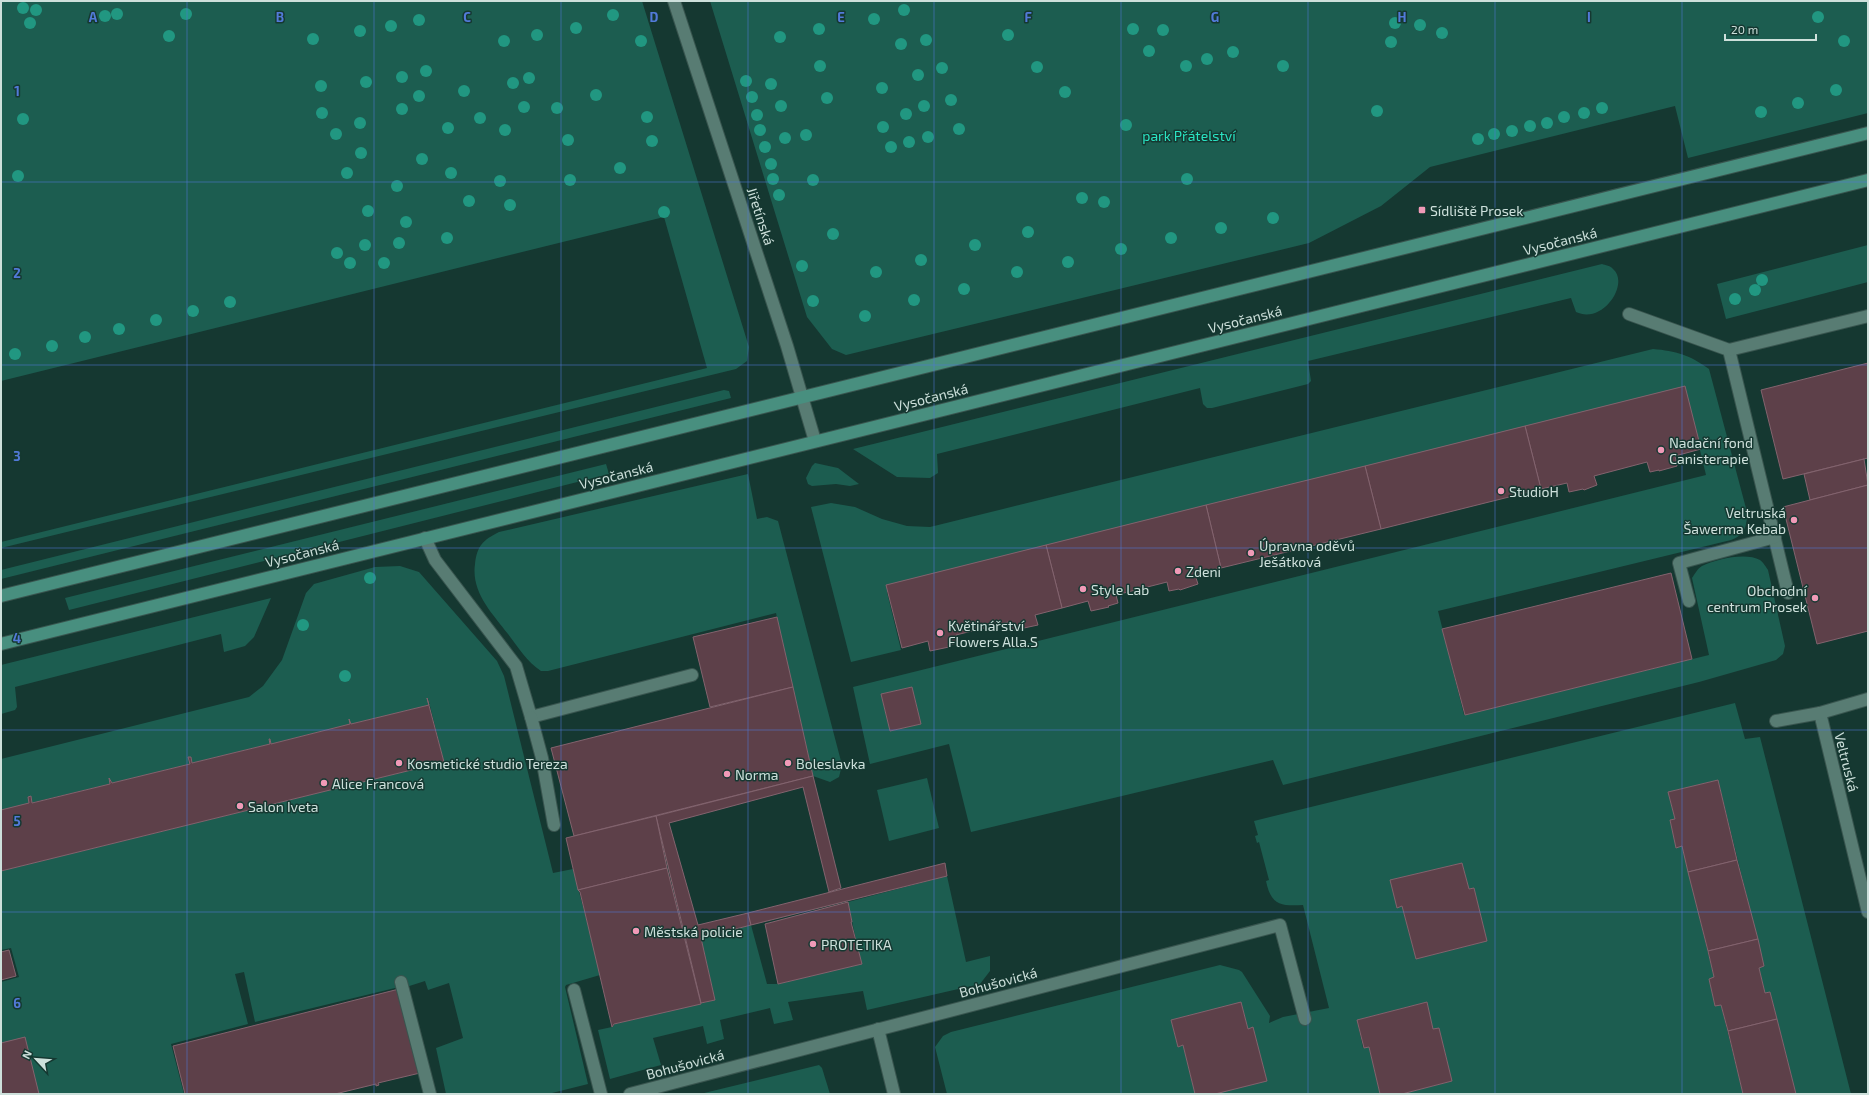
<svg xmlns="http://www.w3.org/2000/svg" width="1869" height="1095" viewBox="0 0 1869 1095" font-family="'Exo 2',sans-serif">
<rect width="100%" height="100%" fill="#153831"/>
<g fill="#1c5d50" fill-rule="evenodd">
<polygon points="1,1 642,1 749,347 747,361 736,369 1,548 1,542 707,368 664,217 1,381"/>
<polygon points="710,1 1868,1 1868,113 1688,158 1675,106 1430,167 1381,206 1309,243 846,355 832,349 807,317"/>
<polygon points="1868,245 1868,282 1726,319 1717,284"/>
<path d="M1602 264C1605 265 1611 266 1613 269 1630 283 1603 325 1576 312L1571 298 1308 361 1311 381 1308 384 1212 408H1207L1203 404 1200 388 937 454 938 473 930 478 897 477 853 449Z"/>
<path d="M1653 349C1676 351 1690 355 1709 369L1747 512C1747 526 1745 535 1731 540L1438 611 1464 715 1709 655 1692 578C1695 574 1697 569 1702 566 1716 559 1746 552 1760 560 1763 562 1766 567 1768 570L1785 646 1783 654 1776 660 1699 682 1283 785 1273 760 971 832 949 744 870 764 853 687 1706 475 1686 392 967 571 887 592 901 650 851 662 811 507 831 503 855 507 882 519 907 526 930 527ZM912 687 921 724 890 731 881 694Z"/>
<polygon points="724,390 729,391 731,398 1,579 1,570"/>
<polygon points="815,463 838,468 859,484 850,486 836,484 812,486 808,484 806,478 812,466"/>
<polygon points="606,464 609,474 69,610 65,598"/>
<path d="M748 474 757 519 767 517 778 521 842 765 839 777 830 782 813 776 776 613 548 671H541C527 662 518 647 508 634 492 613 471 592 475 564 477 546 483 540 499 532Z"/>
<polygon points="400,566 419,572 497,661 504,676 553,873 573,869 600,971 600,975 566,985 565,987 588,1084 548,1094 446,1094 436,1048 463,1038 449,983 428,990 425,981 400,989 399,987 255,1022 244,972 235,974 248,1024 171,1044 184,1094 39,1094 1,1043 1,982 19,977 11,948 1,950 1,871 444,762 428,698 429,705 351,724 349,719 350,724 271,744 270,739 270,744 192,763 191,757 190,764 112,783 109,778 110,784 1,810 1,759 249,697 263,686 282,660 306,593 314,584 375,567"/>
<polygon points="271,598 254,637 245,646 224,652 221,634 15,687 17,707 15,710 1,714 1,665"/>
<path d="M1735 703 1745 739 1760 737 1851 1094H1796L1770 992 1765 993 1759 968 1764 966 1718 780 1668 792 1675 819 1670 820 1676 847 1682 846 1714 977 1709 979 1715 1006 1721 1005 1743 1094H1402L1452 1081 1439 1028 1433 1029 1427 1002 1357 1020 1363 1048 1369 1047 1380 1094H1215L1267 1081 1253 1028 1248 1029 1241 1003 1171 1020 1178 1047 1183 1045 1195 1094H947L935 1047 943 1036 951 1032 1220 965 1239 970 1242 972 1270 1016 1269 1023 1283 1017 1329 1008 1303 905C1282 906 1271 906 1266 881L1269 880 1259 842 1257 843 1255 836 1258 835 1254 821ZM1462 863 1469 889 1474 888 1487 941 1416 959 1402 906 1397 907 1391 880Z"/>
<polygon points="927,778 939,828 889,841 877,790"/>
<polygon points="947,876 966,962 990,956 990,971 980,984 867,1010 863,991 788,1002 793,1020 774,1024 770,1008 720,1020 724,1039 707,1044 703,1026 653,1038 661,1065 610,1079 598,1030 612,1027 615,1024 715,1000 701,938 751,925 767,984 778,984 861,964 848,902"/>
<polygon points="819,1065 822,1068 830,1094 700,1094"/>
</g>
<g fill="#5d4049" stroke="#83636e">
<polygon points="1868,363 1868,458 1783,479 1761,390"/>
<polygon points="1685,386 1701,449 1675,456 1677,466 1659,471 1659,470 1650,472 1647,462 1594,476 1597,485 1584,490 1583,489 1569,492 1567,483 1541,489 1525,426"/>
<polygon points="1525,426 1541,489 1381,529 1365,466"/>
<polygon points="1864,459 1868,485 1810,500 1804,474"/>
<polygon points="1365,466 1381,529 1221,568 1206,505"/>
<polygon points="1868,485 1868,631 1817,644 1783,507"/>
<polygon points="1206,505 1221,568 1195,575 1198,584 1180,590 1179,589 1169,591 1167,582 1116,595 1118,603 1108,606 1109,607 1091,611 1088,601 1062,608 1046,545"/>
<polygon points="1046,545 1062,608 1035,615 1038,625 1010,631 1008,622 956,635 958,643 948,645 949,647 930,651 928,641 902,648 886,585"/>
<polygon points="1671,573 1692,659 1465,715 1442,629"/>
<polygon points="777,617 793,687 710,707 693,637"/>
<polygon points="793,687 813,776 574,836 551,748"/>
<polygon points="912,687 921,724 890,731 881,694"/>
<polygon points="427,698 444,762 1,871 1,810 29,803 28,797 31,796 32,803 110,784 109,778 112,783 190,764 188,757 191,757 192,763 270,744 269,739 270,739 271,744 350,724 349,719 351,724 429,705"/>
<polygon points="813,776 841,888 829,892 803,787 669,823 698,925 748,913 751,925 701,938 715,1000 701,1003 656,816"/>
<polygon points="1718,780 1737,860 1688,872 1682,846 1676,848 1670,820 1675,819 1668,792"/>
<polygon points="656,816 667,868 578,890 566,838"/>
<polygon points="1737,860 1758,939 1708,951 1688,872"/>
<polygon points="945,863 947,876 751,925 748,913"/>
<polygon points="1462,863 1469,889 1474,888 1487,941 1416,959 1402,906 1397,908 1390,880"/>
<polygon points="667,868 701,1004 614,1024 612,1027 580,892 578,890"/>
<polygon points="848,902 852,922 851,922 862,964 778,984 765,924"/>
<polygon points="1758,939 1764,966 1759,968 1765,993 1770,992 1777,1019 1728,1031 1721,1005 1715,1006 1709,979 1714,977 1708,951"/>
<polygon points="9,950 16,976 1,980 1,952"/>
<polygon points="399,989 420,1073 378,1083 379,1085 376,1086 376,1084 335,1094 185,1094 173,1046"/>
<polygon points="1241,1002 1248,1029 1253,1027 1267,1081 1215,1094 1195,1094 1183,1045 1178,1047 1171,1020"/>
<polygon points="1427,1002 1433,1029 1439,1028 1452,1081 1402,1094 1380,1094 1369,1047 1364,1048 1357,1020"/>
<polygon points="1777,1019 1796,1094 1743,1094 1728,1031"/>
<polygon points="25,1037 39,1094 1,1094 1,1043"/>
</g>
<g fill="none" stroke-linecap="round" stroke-linejoin="round">
<defs>
<g id="minor">
<polyline points="674,1 787,346 815,441"/>
<polyline points="1629,314 1729,350 1788,593"/>
<polyline points="1729,350 1868,316"/>
<polyline points="425,538 435,560 516,666 531,717 692,675"/>
<polyline points="1689,601 1679,563 1775,537"/>
<polyline points="1820,713 1868,912"/>
<polyline points="531,717 542,758 554,825"/>
<polyline points="1776,721 1820,713 1868,699"/>
<polyline points="401,982 430,1094"/>
<polyline points="574,990 601,1094"/>
<polyline points="878,1029 894,1094"/>
<polyline points="630,1094 1280,925 1305,1019"/>
</g>
<g id="major">
<polyline points="1,596 1868,133"/>
<polyline points="1,644 1868,180"/>
</g>
</defs>
<use href="#minor" stroke="#39554f" stroke-width="14"/>
<use href="#major" stroke="#39554f" stroke-width="14"/>
<use href="#minor" stroke="#587c73" stroke-width="12"/>
<use href="#major" stroke="#488f7f" stroke-width="12"/>
</g>
<g fill="#219781">
<circle cx="23" cy="8" r="6"/>
<circle cx="36" cy="10" r="6"/>
<circle cx="904" cy="10" r="6"/>
<circle cx="117" cy="14" r="6"/>
<circle cx="186" cy="14" r="6"/>
<circle cx="613" cy="15" r="6"/>
<circle cx="105" cy="16" r="6"/>
<circle cx="1818" cy="17" r="6"/>
<circle cx="874" cy="19" r="6"/>
<circle cx="419" cy="20" r="6"/>
<circle cx="30" cy="23" r="6"/>
<circle cx="1395" cy="23" r="6"/>
<circle cx="1420" cy="25" r="6"/>
<circle cx="391" cy="26" r="6"/>
<circle cx="576" cy="28" r="6"/>
<circle cx="819" cy="29" r="6"/>
<circle cx="1133" cy="29" r="6"/>
<circle cx="1163" cy="30" r="6"/>
<circle cx="360" cy="31" r="6"/>
<circle cx="1442" cy="33" r="6"/>
<circle cx="537" cy="35" r="6"/>
<circle cx="1008" cy="35" r="6"/>
<circle cx="169" cy="36" r="6"/>
<circle cx="780" cy="37" r="6"/>
<circle cx="313" cy="39" r="6"/>
<circle cx="926" cy="40" r="6"/>
<circle cx="504" cy="41" r="6"/>
<circle cx="641" cy="41" r="6"/>
<circle cx="1844" cy="41" r="6"/>
<circle cx="1391" cy="42" r="6"/>
<circle cx="901" cy="44" r="6"/>
<circle cx="1149" cy="51" r="6"/>
<circle cx="1233" cy="52" r="6"/>
<circle cx="1207" cy="59" r="6"/>
<circle cx="820" cy="66" r="6"/>
<circle cx="1186" cy="66" r="6"/>
<circle cx="1283" cy="66" r="6"/>
<circle cx="1037" cy="67" r="6"/>
<circle cx="942" cy="68" r="6"/>
<circle cx="426" cy="71" r="6"/>
<circle cx="918" cy="75" r="6"/>
<circle cx="402" cy="77" r="6"/>
<circle cx="529" cy="78" r="6"/>
<circle cx="746" cy="81" r="6"/>
<circle cx="366" cy="82" r="6"/>
<circle cx="513" cy="83" r="6"/>
<circle cx="771" cy="84" r="6"/>
<circle cx="321" cy="86" r="6"/>
<circle cx="882" cy="88" r="6"/>
<circle cx="1836" cy="90" r="6"/>
<circle cx="464" cy="91" r="6"/>
<circle cx="1065" cy="92" r="6"/>
<circle cx="596" cy="95" r="6"/>
<circle cx="419" cy="96" r="6"/>
<circle cx="752" cy="97" r="6"/>
<circle cx="827" cy="98" r="6"/>
<circle cx="951" cy="100" r="6"/>
<circle cx="1798" cy="103" r="6"/>
<circle cx="781" cy="106" r="6"/>
<circle cx="924" cy="106" r="6"/>
<circle cx="524" cy="107" r="6"/>
<circle cx="557" cy="108" r="6"/>
<circle cx="1602" cy="108" r="6"/>
<circle cx="402" cy="109" r="6"/>
<circle cx="1377" cy="111" r="6"/>
<circle cx="1761" cy="112" r="6"/>
<circle cx="322" cy="113" r="6"/>
<circle cx="1584" cy="113" r="6"/>
<circle cx="906" cy="114" r="6"/>
<circle cx="757" cy="115" r="6"/>
<circle cx="647" cy="117" r="6"/>
<circle cx="1564" cy="117" r="6"/>
<circle cx="480" cy="118" r="6"/>
<circle cx="23" cy="119" r="6"/>
<circle cx="360" cy="123" r="6"/>
<circle cx="1547" cy="123" r="6"/>
<circle cx="1126" cy="125" r="6"/>
<circle cx="1530" cy="126" r="6"/>
<circle cx="883" cy="127" r="6"/>
<circle cx="448" cy="128" r="6"/>
<circle cx="959" cy="129" r="6"/>
<circle cx="505" cy="130" r="6"/>
<circle cx="760" cy="130" r="6"/>
<circle cx="1512" cy="131" r="6"/>
<circle cx="336" cy="134" r="6"/>
<circle cx="1494" cy="134" r="6"/>
<circle cx="806" cy="135" r="6"/>
<circle cx="928" cy="137" r="6"/>
<circle cx="785" cy="138" r="6"/>
<circle cx="1478" cy="139" r="6"/>
<circle cx="568" cy="140" r="6"/>
<circle cx="652" cy="141" r="6"/>
<circle cx="909" cy="142" r="6"/>
<circle cx="765" cy="147" r="6"/>
<circle cx="891" cy="147" r="6"/>
<circle cx="361" cy="153" r="6"/>
<circle cx="422" cy="159" r="6"/>
<circle cx="771" cy="164" r="6"/>
<circle cx="620" cy="168" r="6"/>
<circle cx="347" cy="173" r="6"/>
<circle cx="451" cy="173" r="6"/>
<circle cx="18" cy="176" r="6"/>
<circle cx="773" cy="179" r="6"/>
<circle cx="1187" cy="179" r="6"/>
<circle cx="570" cy="180" r="6"/>
<circle cx="813" cy="180" r="6"/>
<circle cx="500" cy="181" r="6"/>
<circle cx="397" cy="186" r="6"/>
<circle cx="779" cy="195" r="6"/>
<circle cx="1082" cy="198" r="6"/>
<circle cx="469" cy="201" r="6"/>
<circle cx="1104" cy="202" r="6"/>
<circle cx="510" cy="205" r="6"/>
<circle cx="368" cy="211" r="6"/>
<circle cx="664" cy="212" r="6"/>
<circle cx="1273" cy="218" r="6"/>
<circle cx="406" cy="222" r="6"/>
<circle cx="1221" cy="228" r="6"/>
<circle cx="1028" cy="232" r="6"/>
<circle cx="833" cy="234" r="6"/>
<circle cx="447" cy="238" r="6"/>
<circle cx="1171" cy="238" r="6"/>
<circle cx="399" cy="243" r="6"/>
<circle cx="365" cy="245" r="6"/>
<circle cx="975" cy="245" r="6"/>
<circle cx="1121" cy="249" r="6"/>
<circle cx="337" cy="253" r="6"/>
<circle cx="921" cy="260" r="6"/>
<circle cx="1068" cy="262" r="6"/>
<circle cx="350" cy="263" r="6"/>
<circle cx="384" cy="263" r="6"/>
<circle cx="802" cy="266" r="6"/>
<circle cx="876" cy="272" r="6"/>
<circle cx="1017" cy="272" r="6"/>
<circle cx="1762" cy="280" r="6"/>
<circle cx="964" cy="289" r="6"/>
<circle cx="1755" cy="290" r="6"/>
<circle cx="1735" cy="299" r="6"/>
<circle cx="914" cy="300" r="6"/>
<circle cx="813" cy="301" r="6"/>
<circle cx="230" cy="302" r="6"/>
<circle cx="193" cy="311" r="6"/>
<circle cx="865" cy="316" r="6"/>
<circle cx="156" cy="320" r="6"/>
<circle cx="119" cy="329" r="6"/>
<circle cx="85" cy="337" r="6"/>
<circle cx="52" cy="346" r="6"/>
<circle cx="15" cy="354" r="6"/>
<circle cx="370" cy="578" r="6"/>
<circle cx="303" cy="625" r="6"/>
<circle cx="345" cy="676" r="6"/>
</g>
<path fill="none" stroke="#527ad9" stroke-width="1" stroke-opacity="0.55" d="M187 1V1094M374 1V1094M561 1V1094M748 1V1094M934 1V1094M1121 1V1094M1308 1V1094M1495 1V1094M1682 1V1094M1 182H1868M1 365H1868M1 548H1868M1 730H1868M1 912H1868"/>
<g fill="#f09ab7" stroke="#153831" stroke-width="1.5">
<rect x="1418" y="206" width="8" height="8" rx="2"/>
<circle cx="1661" cy="450" r="4"/>
<circle cx="1501" cy="491" r="4"/>
<circle cx="1794" cy="520" r="4"/>
<circle cx="1251" cy="553" r="4"/>
<circle cx="1178" cy="571" r="4"/>
<circle cx="1083" cy="589" r="4"/>
<circle cx="1815" cy="598" r="4"/>
<circle cx="940" cy="633" r="4"/>
<circle cx="399" cy="763" r="4"/>
<circle cx="788" cy="763" r="4"/>
<circle cx="727" cy="774" r="4"/>
<circle cx="324" cy="783" r="4"/>
<circle cx="240" cy="806" r="4"/>
<circle cx="636" cy="931" r="4"/>
<circle cx="813" cy="944" r="4"/>
</g>
<g text-anchor="middle" dominant-baseline="central" stroke-width="3" stroke-linejoin="round" paint-order="stroke">
<g font-size="14" fill="#2ae4c3" stroke="#153831">
<text x="1189" y="135">park Přátelství</text>
</g>
<g font-size="14" fill="#cde0db" stroke="#153831" text-anchor="start">
<text x="1430" y="210">Sídliště Prosek</text>
<text x="1669" y="442">Nadační fond<tspan x="1669" dy="16">Canisterapie</tspan></text>
<text x="1509" y="491">StudioH</text>
<text x="1786" y="512" text-anchor="end">Veltruská<tspan x="1786" dy="16">Šawerma Kebab</tspan></text>
<text x="1259" y="545">Úpravna oděvů<tspan x="1259" dy="16">Ješátková</tspan></text>
<text x="1186" y="571">Zdeni</text>
<text x="1091" y="589">Style Lab</text>
<text x="1807" y="590" text-anchor="end">Obchodní<tspan x="1807" dy="16">centrum Prosek</tspan></text>
<text x="948" y="625">Květinářství<tspan x="948" dy="16">Flowers Alla.S</tspan></text>
<text x="407" y="763">Kosmetické studio Tereza</text>
<text x="796" y="763">Boleslavka</text>
<text x="735" y="774">Norma</text>
<text x="332" y="783">Alice Francová</text>
<text x="248" y="806">Salon Iveta</text>
<text x="644" y="931">Městská policie</text>
<text x="821" y="944">PROTETIKA</text>
</g>
<g font-size="14" fill="#cde0db" stroke="#153831">
<text transform="translate(761 216) rotate(72)">Jiřetínská</text>
<text transform="translate(1560 241) rotate(-14)">Vysočanská</text>
<text transform="translate(1245 319) rotate(-14)">Vysočanská</text>
<text transform="translate(931 397) rotate(-14)">Vysočanská</text>
<text transform="translate(616 475) rotate(-14)">Vysočanská</text>
<text transform="translate(302 553) rotate(-14)">Vysočanská</text>
<text transform="translate(1847 762) rotate(76)">Veltruská</text>
<text transform="translate(998 982) rotate(-15)">Bohušovická</text>
<text transform="translate(685 1064) rotate(-15)">Bohušovická</text>
</g>
</g>
<g font-size="13" text-anchor="middle" font-weight="bold" fill="#527ad9" stroke="#153831" stroke-width="3" stroke-linejoin="round" paint-order="stroke">
<text x="93" y="22">A</text>
<text x="280" y="22">B</text>
<text x="467" y="22">C</text>
<text x="654" y="22">D</text>
<text x="841" y="22">E</text>
<text x="1028" y="22">F</text>
<text x="1215" y="22">G</text>
<text x="1402" y="22">H</text>
<text x="1589" y="22">I</text>
<text x="17" y="96">1</text>
<text x="17" y="278">2</text>
<text x="17" y="461">3</text>
<text x="17" y="643">4</text>
<text x="17" y="826">5</text>
<text x="17" y="1008">6</text>
</g>
<rect width="1869" height="1095" fill="none" stroke="#cde0db" stroke-width="4"/>
<g transform="translate(36 1059) rotate(296)" stroke="#153831" stroke-width="3" paint-order="stroke">
<path d="M0-3L7 15L0 10L-7 15Z" fill="#cde0db"/>
<text y="-6" font-size="11" font-weight="bold" text-anchor="middle" fill="#cde0db">N</text>
</g>
<path d="M1725 34v6h91v-6" fill="none" stroke="#cde0db" stroke-width="2"/>
<text x="1731" y="34" font-size="12" fill="#cde0db" stroke="#153831" stroke-width="3" paint-order="stroke">20 m</text>
</svg>
